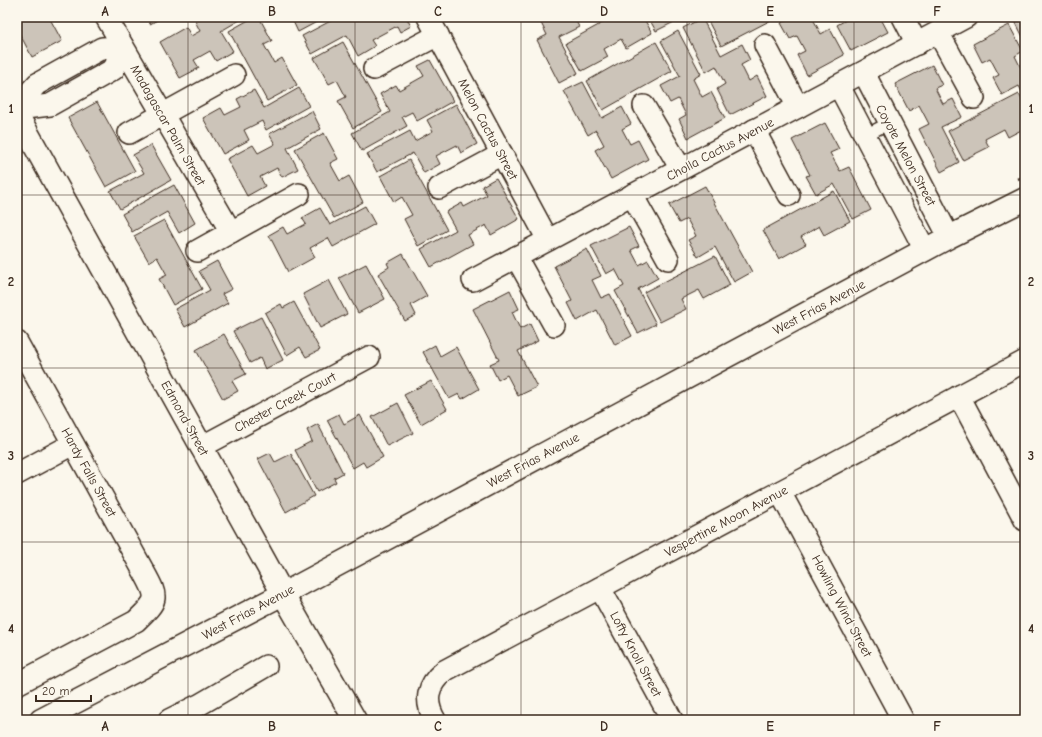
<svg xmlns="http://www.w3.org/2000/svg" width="1042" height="737" viewBox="0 0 1042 737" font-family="'Comic Neue',sans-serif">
<rect width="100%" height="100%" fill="#fbf7ec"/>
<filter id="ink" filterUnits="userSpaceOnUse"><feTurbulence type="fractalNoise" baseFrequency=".025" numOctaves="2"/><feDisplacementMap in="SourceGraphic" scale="8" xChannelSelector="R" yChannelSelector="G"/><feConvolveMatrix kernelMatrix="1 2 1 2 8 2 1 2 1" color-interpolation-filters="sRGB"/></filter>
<g filter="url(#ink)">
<g fill="#ccc4b9" stroke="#3b2a1e">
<polygon points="17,17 49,17 62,41 32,57 17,29"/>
<polygon points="146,17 163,17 150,24"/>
<polygon points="203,17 245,17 221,31 233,51 216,61 210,51 194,60 199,68 180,78 160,42 186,27 191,36 200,31 195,21"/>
<polygon points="254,17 259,17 272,41 264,45 274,63 282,58 297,85 267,101 229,31"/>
<polygon points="291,17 326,17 298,32"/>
<polygon points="338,17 406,17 411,26 400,32 397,26 371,40 375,46 358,56 347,35 312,54 302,36"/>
<polygon points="538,17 574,17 579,27 559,37 578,73 559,83 537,40 547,35"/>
<polygon points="613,17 643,17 652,33 626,48 621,39 604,49 608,57 582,71 566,43"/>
<polygon points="648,17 671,17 674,22 656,31"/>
<polygon points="706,17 777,17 721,46"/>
<polygon points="791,17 812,17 821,34 830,29 844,55 807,75 797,55 805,51 797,36 790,39 781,23"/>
<polygon points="844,17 880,17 888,32 851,51 837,25 846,20"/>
<polygon points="1023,17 1025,17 1025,41 1015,21"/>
<polygon points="702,18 721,55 742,44 750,60 741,65 749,81 757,76 767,96 730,115 717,89 725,84 716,66 706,72 683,28"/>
<polygon points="1009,25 1023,51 1015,56 1024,74 1025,74 1025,98 1019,86 1002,95 993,78 999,75 990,58 982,62 973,44"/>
<polygon points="678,31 701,74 693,79 702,97 711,92 725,118 688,138 679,119 686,115 678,99 670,103 661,86 680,76 661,41"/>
<polygon points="343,42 382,112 353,128 338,101 346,97 337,80 329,84 314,58"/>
<polygon points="656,42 672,71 603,110 587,81"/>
<polygon points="430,60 453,101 417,121 412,112 402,117 407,126 362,151 352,133 390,112 380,94 396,85 399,90 424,76 418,66"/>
<polygon points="932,65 942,85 935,88 943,104 953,99 962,117 941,127 959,162 941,172 919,129 929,124 919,105 909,111 895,84"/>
<polygon points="583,82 602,118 622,107 631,124 622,129 630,144 638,140 648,159 611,179 595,150 604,145 596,130 588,135 564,91"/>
<polygon points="299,88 309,106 266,130 262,121 244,130 249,140 223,154 203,118 221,108 225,115 241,107 237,99 254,90 264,108"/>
<polygon points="1019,94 1025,106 1025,128 1008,137 1004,129 985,139 989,147 963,160 948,131"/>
<polygon points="97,102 135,171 106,187 68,118"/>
<polygon points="456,104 477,144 461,153 457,145 436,156 440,164 424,173 413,153 377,172 367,154 410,131 415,141 433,131 427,120"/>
<polygon points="312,111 321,129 287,148 298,169 282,177 277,168 260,177 265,186 247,196 227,159 253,145 258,153 275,144 269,134"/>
<polygon points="825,123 839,149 830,153 840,171 849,167 871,210 853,219 834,184 816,194 806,176 810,175 792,140"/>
<polygon points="324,133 338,159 330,163 340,181 349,176 363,202 334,218 295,149"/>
<polygon points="151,145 171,180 120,209 110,191 144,173 133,155"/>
<polygon points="409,160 447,230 418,246 404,219 412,215 402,197 394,202 380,176"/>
<polygon points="496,178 519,219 491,235 486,225 468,235 473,244 431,267 421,249 456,230 446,212 462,203 464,207 487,195 482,186"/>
<polygon points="174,185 195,223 179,233 167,212 132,232 122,214"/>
<polygon points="705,186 752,272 734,282 715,247 698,257 688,240 696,236 687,219 679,223 669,205"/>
<polygon points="834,191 850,221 824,235 819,226 801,237 806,244 779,259 763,230"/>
<polygon points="365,206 375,224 333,247 328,238 310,248 315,257 288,272 269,235 283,227 287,234 306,224 302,218 320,208 330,225"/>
<polygon points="164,220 202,289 173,305 159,279 167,275 157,257 149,262 134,236"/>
<polygon points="629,227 639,246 631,250 639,265 648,260 658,278 638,289 656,324 638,333 615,291 624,286 615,269 606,274 591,246"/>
<polygon points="587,249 601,276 592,280 601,298 610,294 632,336 615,345 597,310 577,321 568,303 572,301 554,266"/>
<polygon points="403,254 427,296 411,305 416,315 405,321 378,274 389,267 387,263"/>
<polygon points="715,256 730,285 704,299 699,290 681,299 686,309 660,322 644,292"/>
<polygon points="217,261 232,289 222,294 228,303 185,327 175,309 210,290 199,271"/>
<polygon points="366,264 385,299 358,313 339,278"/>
<polygon points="329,280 347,314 320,328 303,294"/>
<polygon points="510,290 519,309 512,312 520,329 530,324 538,341 518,351 537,387 518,396 507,375 498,380 490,364 499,360 473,309"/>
<polygon points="294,302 320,350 306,357 300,347 287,355 265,313 281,304 283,308"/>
<polygon points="261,317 283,360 265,369 260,358 250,363 233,331"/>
<polygon points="224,334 246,374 232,381 238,391 223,399 196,350"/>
<polygon points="435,345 440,356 456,347 479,389 462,399 459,394 449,399 423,352"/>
<polygon points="431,381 447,409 421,424 404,395"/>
<polygon points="398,403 413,433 387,446 372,417"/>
<polygon points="339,414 344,424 360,415 383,457 366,467 363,462 353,468 327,420"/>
<polygon points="318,424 343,473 334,478 336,482 317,492 295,450 312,441 307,430"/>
<polygon points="270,453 275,462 291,454 314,496 286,512 258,459"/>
</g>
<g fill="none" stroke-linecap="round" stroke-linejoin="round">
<defs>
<polyline id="service" points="864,136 889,123"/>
<g id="minor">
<polyline points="106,17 231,232"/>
<polyline points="428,17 548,240"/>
<polyline points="903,17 917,44"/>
<polyline points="938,32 974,98"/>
<polyline points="765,45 798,107"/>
<polyline points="374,69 438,35"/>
<polyline points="864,73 949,237"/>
<polyline points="839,86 925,250"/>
<polyline points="17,106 37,84 102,48 123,47 114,69 50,105 17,109"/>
<polyline points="644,106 681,169"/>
<polyline points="754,130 789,195"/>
<polyline points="129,133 234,75"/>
<polyline points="439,188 502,154"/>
<polyline points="632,195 668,259"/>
<polyline points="197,251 299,194"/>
<polyline points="516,257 554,325"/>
<path d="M473 280C637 193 802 105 966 17"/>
<path d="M17 342 144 572C159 599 158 600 136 621L17 684"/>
<polyline points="959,396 1025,520"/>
<polyline points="201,447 369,357"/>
<polyline points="17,474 73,444"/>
<polyline points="780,492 903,720"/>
<polyline points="600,588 672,720"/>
<polyline points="169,720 199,705 266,666"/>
<path d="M435 720C424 701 427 685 444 671L1025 361"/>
</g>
<g id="tertiary">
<polyline points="17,114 283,594 355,720"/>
<polyline points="41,720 283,594 949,237 1025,199"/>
</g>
</defs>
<use href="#service" stroke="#3b2a1e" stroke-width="14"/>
<use href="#minor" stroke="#3b2a1e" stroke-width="24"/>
<use href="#tertiary" stroke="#3b2a1e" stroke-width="25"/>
<polyline stroke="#3b2a1e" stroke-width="2.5" stroke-dasharray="3 3" stroke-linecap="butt" points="1018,179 1025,176"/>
<use href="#service" stroke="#fbf7ec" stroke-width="11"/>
<use href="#minor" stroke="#fbf7ec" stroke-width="21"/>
<use href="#tertiary" stroke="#fbf7ec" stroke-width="22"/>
</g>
</g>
<path fill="none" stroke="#3b2a1e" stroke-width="1" stroke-opacity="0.55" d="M188 17V720M355 17V720M521 17V720M687 17V720M854 17V720M17 195H1025M17 368H1025M17 542H1025"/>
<g text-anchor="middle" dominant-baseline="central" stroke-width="3" stroke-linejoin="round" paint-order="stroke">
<g font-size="13" fill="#3b2a1e" stroke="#fbf7ec">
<text transform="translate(168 125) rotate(60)">Madagascar Palm Street</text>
<text transform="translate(488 129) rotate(62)">Melon Cactus Street</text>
<text transform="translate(720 149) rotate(-28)">Cholla Cactus Avenue</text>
<text transform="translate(906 155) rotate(62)">Coyote Melon Street</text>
<text transform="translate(819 307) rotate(-28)">West Frias Avenue</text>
<text transform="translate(285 402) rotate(-28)">Chester Creek Court</text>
<text transform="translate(185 418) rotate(61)">Edmond Street</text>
<text transform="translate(533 460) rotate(-28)">West Frias Avenue</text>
<text transform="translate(89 472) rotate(61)">Hardy Falls Street</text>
<text transform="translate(726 521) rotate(-28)">Vespertine Moon Avenue</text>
<text transform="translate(842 606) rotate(62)">Howling Wind Street</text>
<text transform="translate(248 612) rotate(-28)">West Frias Avenue</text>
<text transform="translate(636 654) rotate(62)">Lofty Knoll Street</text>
</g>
</g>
<rect width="1042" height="737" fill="none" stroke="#fbf7ec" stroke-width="44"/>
<path d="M36 695v6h55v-6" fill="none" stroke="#3b2a1e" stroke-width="2"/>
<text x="42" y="695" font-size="12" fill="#3b2a1e" stroke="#fbf7ec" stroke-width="3" paint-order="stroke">20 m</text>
<rect x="22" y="22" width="998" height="693" fill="none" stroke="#3b2a1e" stroke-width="1.5"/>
<g font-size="13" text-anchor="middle" font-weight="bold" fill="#3b2a1e">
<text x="105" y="16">A</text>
<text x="272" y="16">B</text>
<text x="438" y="16">C</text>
<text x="604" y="16">D</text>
<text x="770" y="16">E</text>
<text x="937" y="16">F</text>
<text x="11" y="113">1</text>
<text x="1031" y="113">1</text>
<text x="11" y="286">2</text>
<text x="1031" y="286">2</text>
<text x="11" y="460">3</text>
<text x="1031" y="460">3</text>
<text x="11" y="633">4</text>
<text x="1031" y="633">4</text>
<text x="105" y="731">A</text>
<text x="272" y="731">B</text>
<text x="438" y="731">C</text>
<text x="604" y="731">D</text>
<text x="770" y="731">E</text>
<text x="937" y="731">F</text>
</g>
</svg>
